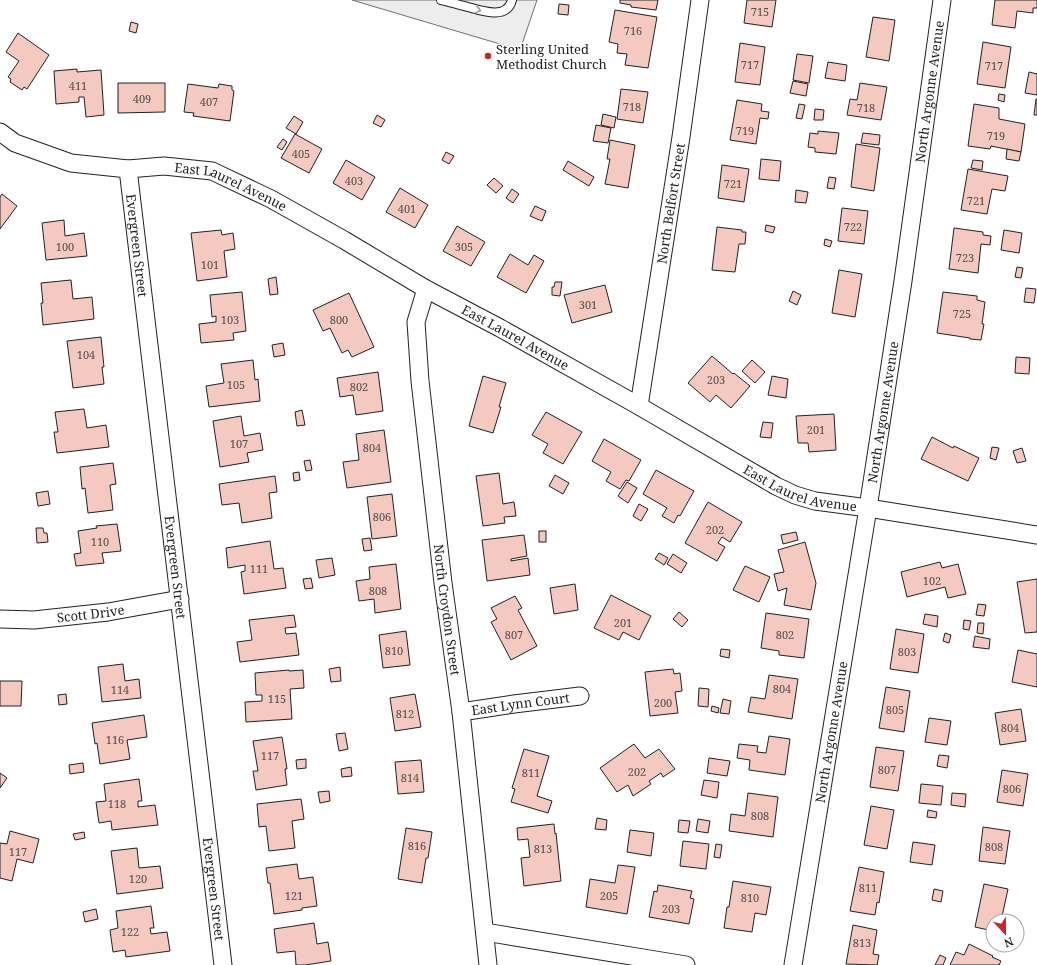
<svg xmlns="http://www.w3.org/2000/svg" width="1037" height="965" viewBox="0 0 1037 965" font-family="'Noto Serif',serif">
<rect width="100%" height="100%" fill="#fff"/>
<polygon fill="#ededed" stroke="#6f6f6f" points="352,0 537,0 520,50"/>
<g fill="#f3c9c0" stroke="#222">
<polygon points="620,0 658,0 656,10 631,7 631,5 620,3"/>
<polygon points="747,0 776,0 772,27 744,23"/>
<polygon points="995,0 1037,0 1037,8 1033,8 1033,13 1017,11 1015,28 992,25"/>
<polygon points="559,4 569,5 568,15 558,14"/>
<polygon points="615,10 657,17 648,68 625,65 627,54 617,53 618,44 609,42"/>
<polygon points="873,17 895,20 889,61 866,57"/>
<polygon points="131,22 138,24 136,33 129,31"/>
<polygon points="18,33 49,55 27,89 24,87 22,90 10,82 11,79 8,77 19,61 6,52"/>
<polygon points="983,42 1011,47 1005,88 977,84"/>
<polygon points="740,43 765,47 760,85 735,82"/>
<polygon points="797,54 813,56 809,83 793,80"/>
<polygon points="828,62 847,65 845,81 825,78"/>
<polygon points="77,69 77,72 101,70 104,115 86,117 84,97 79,97 79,102 56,104 54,71"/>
<polygon points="1029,72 1037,74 1037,95 1025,93"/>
<polygon points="793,81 808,84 806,96 790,93"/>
<polygon points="118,83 165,83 165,112 118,113"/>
<polygon points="860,83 887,87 881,120 847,115 850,99 857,100"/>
<polygon points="188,84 218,88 219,84 232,86 232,90 234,91 230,121 193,116 194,113 184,112"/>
<polygon points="621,89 648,92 643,123 617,119"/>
<polygon points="999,94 1005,95 1004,102 998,100"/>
<polygon points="1036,99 1037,99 1037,115 1034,115"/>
<polygon points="737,100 762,104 761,111 769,112 768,119 760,118 756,144 730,140"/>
<polygon points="799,104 805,105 802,119 796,118"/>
<polygon points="974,104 999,108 999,119 1025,124 1021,152 991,146 990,149 968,146"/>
<polygon points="815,109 824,110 823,120 814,120"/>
<polygon points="603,114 616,117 614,128 601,125"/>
<polygon points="377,115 385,120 381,127 373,123"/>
<polygon points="294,116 303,122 296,134 286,128"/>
<polygon points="596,125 611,128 608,143 593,141"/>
<polygon points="818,131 839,133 836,154 815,152 815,148 808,147 810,133 818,134"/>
<polygon points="863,133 880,135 879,145 861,143"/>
<polygon points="295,134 322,149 309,173 281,158"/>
<polygon points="283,139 287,142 282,150 277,147"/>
<polygon points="610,140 635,145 628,188 605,184 610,159 607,159"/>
<polygon points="856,144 880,148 874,191 851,187"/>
<polygon points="1007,149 1021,152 1019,161 1006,159"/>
<polygon points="446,152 454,156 449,164 442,160"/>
<polygon points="761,159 781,161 779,181 759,179"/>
<polygon points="346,160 375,177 362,200 333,183"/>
<polygon points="973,160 983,161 982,170 971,168"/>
<polygon points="568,161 594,177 589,186 563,170"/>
<polygon points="722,165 749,169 744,202 718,198"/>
<polygon points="968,169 1008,176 1005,191 992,189 987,214 961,210"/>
<polygon points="829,177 836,178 834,189 827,188"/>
<polygon points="494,178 503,186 496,193 487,185"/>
<polygon points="400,188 428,205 415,228 386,212"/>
<polygon points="512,189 519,194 513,203 506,198"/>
<polygon points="796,190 808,192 806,203 795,202"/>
<polygon points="2,194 17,206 0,229 0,197"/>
<polygon points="535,206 546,211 542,221 530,216"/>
<polygon points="842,208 868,211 864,244 838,241"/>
<polygon points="64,220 65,236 84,233 87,256 46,260 42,223"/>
<polygon points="766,225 775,227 773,233 765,231"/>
<polygon points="457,226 485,242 471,266 443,251"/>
<polygon points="717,227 742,230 742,232 746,232 745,244 739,244 735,272 712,270"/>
<polygon points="954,228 983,232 983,235 991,236 990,245 981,244 978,273 949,269"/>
<polygon points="221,230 222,235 233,233 235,249 224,251 227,277 197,281 191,233"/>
<polygon points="1004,230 1022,233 1019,253 1001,250"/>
<polygon points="825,239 832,241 830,247 824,245"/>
<polygon points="510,254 528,265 534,255 544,261 526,293 497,277"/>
<polygon points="1017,267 1023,268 1021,278 1015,277"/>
<polygon points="839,270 862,274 855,317 832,313"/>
<polygon points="276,277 278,294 270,295 268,279"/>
<polygon points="71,280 73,299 92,297 94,319 43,325 41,303 43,303 41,283"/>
<polygon points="555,282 562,282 560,296 552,295 552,287 554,287"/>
<polygon points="605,285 612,312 572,323 564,295"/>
<polygon points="1026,288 1036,289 1034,303 1024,302"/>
<polygon points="793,291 801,295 797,305 789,301"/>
<polygon points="242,292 246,331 233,333 234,340 201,343 199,324 216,322 216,316 212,317 210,295"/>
<polygon points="943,292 977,296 977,300 985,302 982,324 984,324 981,340 970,339 970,338 937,333"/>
<polygon points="349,293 374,347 352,357 348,350 342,353 330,328 323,331 313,310"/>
<polygon points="101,337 104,367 102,367 104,384 73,388 67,341"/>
<polygon points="283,343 285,355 274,357 272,345"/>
<polygon points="712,356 733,374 734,373 750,386 731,408 716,395 710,402 688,383"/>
<polygon points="1016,357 1030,358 1029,374 1015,373"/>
<polygon points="253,360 255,380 258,379 260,401 209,407 206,386 224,383 221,364"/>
<polygon points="752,360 765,372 755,383 742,371"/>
<polygon points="378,372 383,411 356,415 353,395 340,397 337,378"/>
<polygon points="483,376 506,383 499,407 501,407 493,433 469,426"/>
<polygon points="772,376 788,379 786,398 768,395"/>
<polygon points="84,409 87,428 106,425 109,447 57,453 54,432 58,432 55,412"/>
<polygon points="302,410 305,425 297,426 295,412"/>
<polygon points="546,412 582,432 563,464 543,453 548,444 532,435"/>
<polygon points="834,414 836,450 809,452 808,443 798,443 796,416"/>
<polygon points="241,416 244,436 260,433 263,450 247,453 249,462 220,467 213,421"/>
<polygon points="763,422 773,423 771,438 760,437"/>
<polygon points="384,430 391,482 347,488 343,462 359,460 356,434"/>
<polygon points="932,437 953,448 954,446 979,458 968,481 921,459"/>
<polygon points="604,439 641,460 629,481 626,480 620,489 606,481 611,472 592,461"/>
<polygon points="992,447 999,448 996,460 990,458"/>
<polygon points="1022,448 1026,461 1017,463 1013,451"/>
<polygon points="310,460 312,470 306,471 304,461"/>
<polygon points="113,463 116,484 110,485 113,510 88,513 85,488 82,489 80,467"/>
<polygon points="656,470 694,491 680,516 678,515 674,523 662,516 667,508 643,494"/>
<polygon points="299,472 300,480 294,481 293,473"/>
<polygon points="499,473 503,504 514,502 516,516 504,517 505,523 483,526 476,476"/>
<polygon points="555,475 569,483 563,494 549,486"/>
<polygon points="275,476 277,492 269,493 272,518 242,523 239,503 222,505 219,484"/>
<polygon points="627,482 637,488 628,503 618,496"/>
<polygon points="48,491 50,504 38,506 36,493"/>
<polygon points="392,494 397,536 372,539 367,497"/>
<polygon points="708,502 742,522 730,542 722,537 718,543 725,547 717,561 685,543"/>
<polygon points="639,504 648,509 641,521 633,516"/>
<polygon points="117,524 121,551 102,553 104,563 76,566 74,554 81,553 78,531 97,528 96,526"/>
<polygon points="36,528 43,528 44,533 47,533 48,542 37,543"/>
<rect x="539" y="531" width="7" height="11"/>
<polygon points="796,532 798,540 783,544 781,535"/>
<polygon points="524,535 527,556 511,559 511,561 528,558 530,575 487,581 482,540"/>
<polygon points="370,538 372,550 364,551 362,539"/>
<polygon points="270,541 274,569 283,568 286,588 244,594 241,572 245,571 245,565 228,568 226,548"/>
<polygon points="805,542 816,583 811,610 784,605 787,588 778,591 774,574 784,572 778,550"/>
<polygon points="659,553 668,558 664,565 655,559"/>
<polygon points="673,554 687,563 681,573 667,564"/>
<polygon points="332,558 335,575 319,578 316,560"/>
<polygon points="940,562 942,568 958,564 966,594 948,598 945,587 907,597 901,572"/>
<polygon points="396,564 401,609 375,613 374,599 359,601 356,581 370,579 369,567"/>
<polygon points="745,566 770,577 759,602 733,590"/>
<polygon points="311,578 313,588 305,589 303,579"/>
<polygon points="1037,579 1037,632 1025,633 1017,582"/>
<polygon points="575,584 578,610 554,614 550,588"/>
<polygon points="611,595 651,616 639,640 623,632 619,640 594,628"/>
<polygon points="515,596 522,608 518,610 537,646 511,660 491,622 497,619 491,608"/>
<polygon points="978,604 986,605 984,616 976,615"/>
<polygon points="679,612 688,620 682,627 673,619"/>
<polygon points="766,613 809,619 804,658 779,655 779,651 761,648"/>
<polygon points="925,614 938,616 937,627 923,624"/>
<polygon points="294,615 296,627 285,628 286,634 296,633 299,655 240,662 237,642 252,640 249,620"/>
<polygon points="964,620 971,621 969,630 963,629"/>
<polygon points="978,623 984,623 983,634 977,633"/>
<polygon points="896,629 924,634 918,673 890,669"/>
<polygon points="406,631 410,665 383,668 379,635"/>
<polygon points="945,633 951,635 949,643 943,641"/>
<polygon points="975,636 990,639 989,649 973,647"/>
<polygon points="721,649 730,650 729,658 720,656"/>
<polygon points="1018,650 1037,654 1037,687 1012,682"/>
<polygon points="123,664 125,681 139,679 141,698 102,702 98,667"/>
<polygon points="340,667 341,681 331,682 329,669"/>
<polygon points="673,669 674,674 680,673 682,691 675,692 678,713 650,716 645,672"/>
<polygon points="289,670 289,671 303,670 304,688 290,689 292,719 246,722 245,702 262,701 262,695 256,695 255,673"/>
<polygon points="769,675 798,679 792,719 748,712 751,697 765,699"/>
<polygon points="0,681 22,681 21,706 0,706"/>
<polygon points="886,687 910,691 904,732 879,728"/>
<polygon points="699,688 709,689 708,707 698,706"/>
<polygon points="66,694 67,704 59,705 58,695"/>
<polygon points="415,694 421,727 395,731 390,698"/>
<polygon points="723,699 731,701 729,714 720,713"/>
<polygon points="712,706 719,708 718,713 711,711"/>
<polygon points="1021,709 1026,741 1000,745 995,713"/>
<polygon points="144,715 147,737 127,740 130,759 100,764 97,743 95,744 92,723"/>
<polygon points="929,718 951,721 947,745 925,742"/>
<polygon points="345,733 348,749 339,751 336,734"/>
<polygon points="769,736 790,739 785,775 749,770 750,760 737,758 739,744 758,746 757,752 766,753"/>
<polygon points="282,737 287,769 285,769 287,785 256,790 253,771 258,771 253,741"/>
<polygon points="634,744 645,758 659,749 675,769 663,777 661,773 649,781 651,784 633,796 628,785 617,792 600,768"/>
<polygon points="876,747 904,751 898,791 870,787"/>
<polygon points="524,749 549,756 537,796 552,801 548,813 511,802 515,789 512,788"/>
<polygon points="939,755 949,756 947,768 937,766"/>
<polygon points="709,758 730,761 727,776 707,773"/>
<polygon points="306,759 306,768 297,769 296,760"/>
<polygon points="421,760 424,792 398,794 395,762"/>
<polygon points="83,763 84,772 70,774 69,765"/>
<polygon points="351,767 352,776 342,777 341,769"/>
<polygon points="1002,770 1028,774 1023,806 997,802"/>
<polygon points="0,773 7,778 0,788"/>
<polygon points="139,779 142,801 138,801 138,807 155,805 158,825 112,830 111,821 99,823 96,802 106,801 104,784"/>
<polygon points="704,780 719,782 717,798 701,795"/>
<polygon points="921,784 943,786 941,805 919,803"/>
<polygon points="329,791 330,801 320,803 318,792"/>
<polygon points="748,793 778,797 773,837 729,831 731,814 745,816"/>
<polygon points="952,793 966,794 965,807 951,805"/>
<polygon points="301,799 304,819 292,821 295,848 269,851 266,826 259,827 257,804"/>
<polygon points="871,806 894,810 887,849 864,845"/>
<polygon points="928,810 937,812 936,818 927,817"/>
<polygon points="597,818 607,820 606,830 595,829"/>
<polygon points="698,819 710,821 708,833 696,831"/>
<polygon points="679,820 690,821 688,833 678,832"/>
<polygon points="554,824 555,834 556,833 561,881 524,886 521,858 530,857 528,839 518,840 517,828"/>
<polygon points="983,827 1010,831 1005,864 979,861"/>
<polygon points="406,828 432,832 428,858 426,858 422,883 398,879"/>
<polygon points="630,830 654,833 651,856 627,852"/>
<polygon points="10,831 39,839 33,863 17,859 12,881 0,878 0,843 7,844"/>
<polygon points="84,832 85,838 75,840 73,834"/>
<polygon points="683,841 709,844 706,869 680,866"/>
<polygon points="913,842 935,845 932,865 910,862"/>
<polygon points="716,844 722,845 720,858 714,857"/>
<polygon points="137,848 139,868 160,866 163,888 117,894 111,851"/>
<polygon points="297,864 299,879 313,877 317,906 302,908 302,910 274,914 270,883 268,883 266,868"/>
<polygon points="618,865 635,867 627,914 586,907 590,879 615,883"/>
<polygon points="859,867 884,872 879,903 877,902 875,915 850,911"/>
<polygon points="733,881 771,887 766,915 755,913 752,932 724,928 727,907 729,907"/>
<polygon points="984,884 1008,889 1001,921 993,921 993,931 975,927"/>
<polygon points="658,885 692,891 690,898 694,899 689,924 649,917 654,891 657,892"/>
<polygon points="934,889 943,891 941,902 932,900"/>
<polygon points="151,906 154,928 150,928 151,934 167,932 170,951 126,957 125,950 113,952 110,930 118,928 116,911"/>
<polygon points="96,909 98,919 85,922 83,912"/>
<polygon points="314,923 317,944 328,942 331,961 305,965 296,965 295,951 277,953 274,929"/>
<polygon points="853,925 877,930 873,954 879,955 877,965 846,964"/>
<polygon points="969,944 993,956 992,957 1001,961 999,965 950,965 956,952 964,955"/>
<polygon points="940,955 946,958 943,965 935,965"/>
</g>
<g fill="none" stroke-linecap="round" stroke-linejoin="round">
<defs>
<path id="lane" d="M441 0C450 2 459 5 468 7 482 11 507 20 512 0"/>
<g id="street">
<path id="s1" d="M0 132 15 143 71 163 128 169 164 166 212 171 271 199 344 240 426 289 500 328 639 406 776 486 795 495 815 501 868 508 1037 535"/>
<path id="s2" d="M128 169 223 965"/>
<path id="s3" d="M426 289 416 322 420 381 443 583 461 712 488 965"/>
<path id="s4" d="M639 406 681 137 700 0"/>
<path id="s5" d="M0 619 34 620 108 612 180 599"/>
<path id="s6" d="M461 712 514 704 580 696"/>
<polyline points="485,932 686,965"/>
<path id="s7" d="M793 965 868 508 903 281 942 0"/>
</g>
</defs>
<use href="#lane" stroke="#222" stroke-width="10"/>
<use href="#street" stroke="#222" stroke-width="19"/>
<use href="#lane" stroke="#fff" stroke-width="8"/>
<use href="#street" stroke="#fff" stroke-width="17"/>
</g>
<defs><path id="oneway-chevron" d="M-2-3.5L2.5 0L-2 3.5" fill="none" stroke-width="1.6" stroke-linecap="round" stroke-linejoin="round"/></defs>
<use stroke="#9c9c9c" href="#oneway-chevron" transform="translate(478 10) rotate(15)"/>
<circle fill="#c62828" stroke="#fff" stroke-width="1.5" cx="488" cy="56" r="4"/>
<g text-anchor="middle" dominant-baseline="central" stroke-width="3" stroke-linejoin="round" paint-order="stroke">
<g font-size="11" fill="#564c4a">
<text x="760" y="11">715</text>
<text x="633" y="30">716</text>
<text x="750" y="64">717</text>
<text x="994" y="65">717</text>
<text x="78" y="85">411</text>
<text x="142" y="98">409</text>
<text x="209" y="101">407</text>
<text x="632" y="106">718</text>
<text x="866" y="107">718</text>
<text x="745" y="130">719</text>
<text x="996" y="135">719</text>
<text x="301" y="153">405</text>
<text x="354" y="180">403</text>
<text x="733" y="183">721</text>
<text x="976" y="200">721</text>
<text x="407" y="208">401</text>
<text x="853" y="226">722</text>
<text x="65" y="246">100</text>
<text x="464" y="246">305</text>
<text x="965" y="257">723</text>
<text x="210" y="264">101</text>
<text x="588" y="304">301</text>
<text x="962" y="313">725</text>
<text x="230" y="319">103</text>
<text x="339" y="319">800</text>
<text x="86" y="354">104</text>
<text x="716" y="379">203</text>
<text x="236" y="384">105</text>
<text x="359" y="386">802</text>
<text x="816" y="429">201</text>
<text x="239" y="443">107</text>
<text x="372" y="447">804</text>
<text x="382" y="516">806</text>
<text x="715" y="529">202</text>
<text x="100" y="541">110</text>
<text x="259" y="568">111</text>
<text x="932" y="580">102</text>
<text x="378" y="590">808</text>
<text x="623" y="622">201</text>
<text x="514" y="634">807</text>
<text x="785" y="634">802</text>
<text x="394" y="650">810</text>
<text x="907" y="651">803</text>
<text x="782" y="688">804</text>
<text x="120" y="689">114</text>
<text x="277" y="698">115</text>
<text x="663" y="702">200</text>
<text x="895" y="709">805</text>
<text x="405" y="713">812</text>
<text x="1010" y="727">804</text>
<text x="115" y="739">116</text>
<text x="270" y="755">117</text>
<text x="887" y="769">807</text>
<text x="637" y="771">202</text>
<text x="531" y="772">811</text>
<text x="410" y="777">814</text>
<text x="1012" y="788">806</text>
<text x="117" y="803">118</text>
<text x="760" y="815">808</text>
<text x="417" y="845">816</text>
<text x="994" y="846">808</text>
<text x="543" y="848">813</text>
<text x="18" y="851">117</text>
<text x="138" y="878">120</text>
<text x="868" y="887">811</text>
<text x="294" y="895">121</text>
<text x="609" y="895">205</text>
<text x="750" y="897">810</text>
<text x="671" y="908">203</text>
<text x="130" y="931">122</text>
<text x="862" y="942">813</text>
</g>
<g font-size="13" fill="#222" stroke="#fff" text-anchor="start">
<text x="496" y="49">Sterling United<tspan x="496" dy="15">Methodist Church</tspan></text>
</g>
<g font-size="13" fill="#222" stroke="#fff">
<text stroke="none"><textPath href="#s7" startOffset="884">North Argonne Avenue</textPath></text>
<text stroke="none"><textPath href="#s1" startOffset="242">East Laurel Avenue</textPath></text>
<text stroke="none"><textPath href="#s4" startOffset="205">North Belfort Street</textPath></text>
<text stroke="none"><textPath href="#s2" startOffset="77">Evergreen Street</textPath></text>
<text stroke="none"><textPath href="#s1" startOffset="566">East Laurel Avenue</textPath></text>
<text stroke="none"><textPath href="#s7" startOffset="560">North Argonne Avenue</textPath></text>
<text stroke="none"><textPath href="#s1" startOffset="890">East Laurel Avenue</textPath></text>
<text stroke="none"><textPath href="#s2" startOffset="401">Evergreen Street</textPath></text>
<text stroke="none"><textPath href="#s3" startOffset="324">North Croydon Street</textPath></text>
<text stroke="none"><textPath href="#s5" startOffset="91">Scott Drive</textPath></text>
<text stroke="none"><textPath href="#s6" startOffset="60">East Lynn Court</textPath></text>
<text stroke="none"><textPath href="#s7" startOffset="236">North Argonne Avenue</textPath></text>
<text stroke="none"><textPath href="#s2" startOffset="725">Evergreen Street</textPath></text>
</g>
</g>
<g transform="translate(1005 933) rotate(158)"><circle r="19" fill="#ffffff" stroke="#a7a7a7"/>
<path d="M0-3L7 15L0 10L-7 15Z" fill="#c62828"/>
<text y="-6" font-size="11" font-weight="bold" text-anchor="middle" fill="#222222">N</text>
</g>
</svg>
